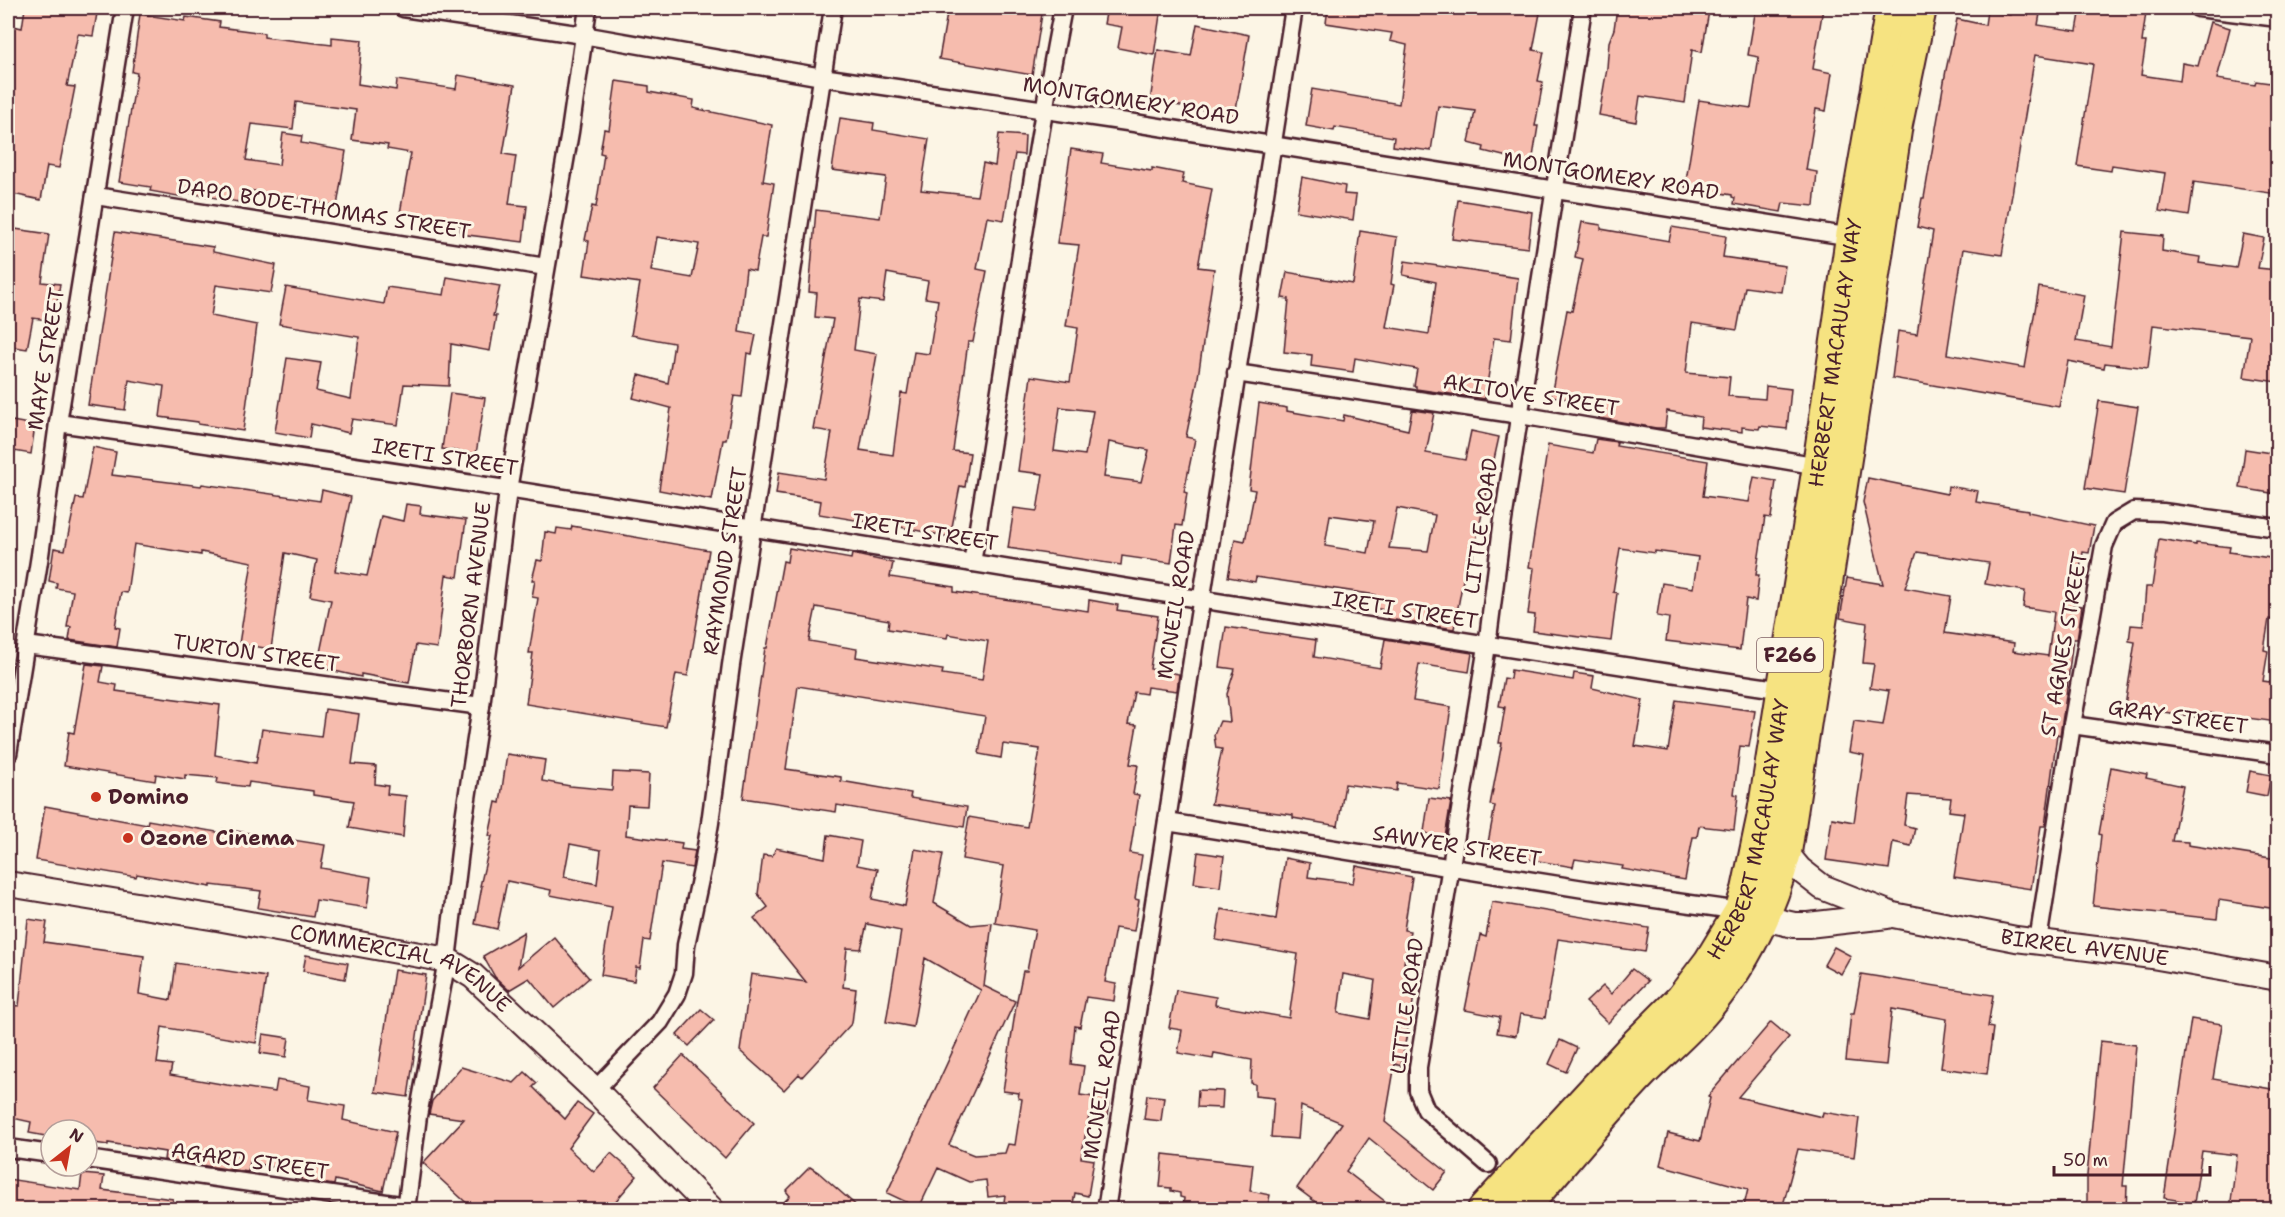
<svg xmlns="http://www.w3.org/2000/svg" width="2285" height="1217" viewBox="0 0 2285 1217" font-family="'Shantell Sans',sans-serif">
<rect width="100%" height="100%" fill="#fcf5e5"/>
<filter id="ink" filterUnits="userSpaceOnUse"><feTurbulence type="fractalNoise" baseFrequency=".0167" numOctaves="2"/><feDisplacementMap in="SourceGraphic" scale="12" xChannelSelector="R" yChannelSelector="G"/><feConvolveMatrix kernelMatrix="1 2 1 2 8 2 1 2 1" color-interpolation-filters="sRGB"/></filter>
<g filter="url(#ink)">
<g fill="#f6bcae" stroke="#4a1f2b" stroke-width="1.5" fill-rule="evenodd">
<polygon points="25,8 98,8 93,36 78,34 67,86 75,87 59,168 47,166 41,200 8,193 8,32 11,32 13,26 22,28"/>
<polygon points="948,8 1043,8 1032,75 939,59"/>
<polygon points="1107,8 1161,8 1154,55 1118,48 1122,27 1104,24"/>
<polygon points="1328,8 1541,8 1533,50 1544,52 1538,81 1543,82 1535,126 1538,126 1532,163 1483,151 1484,147 1469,143 1475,111 1438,106 1431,151 1393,146 1394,137 1335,127 1334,131 1306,126 1312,89 1399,104 1407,45 1390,41 1392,33 1326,23"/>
<polygon points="1617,8 1688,8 1709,11 1702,52 1692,50 1685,103 1640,96 1636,122 1599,115 1607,68 1609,42 1614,29"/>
<polygon points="1756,8 1823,8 1813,69 1832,73 1826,111 1816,109 1806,170 1817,172 1814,206 1783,203 1781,212 1734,204 1735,198 1732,197 1732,195 1685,187 1699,100 1751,108 1759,57 1748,55"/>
<polygon points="2012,8 2041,8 2038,25 2077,31 2081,8 2115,8 2146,12 2142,42 2146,42 2141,75 2180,81 2182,63 2198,66 2210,22 2230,28 2217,79 2255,85 2256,81 2277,84 2277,194 2194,182 2189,216 2159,211 2165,173 2112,165 2111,171 2077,166 2093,64 2035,55 2002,255 1963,249 1947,354 2025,368 2039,287 2084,295 2076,341 2111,347 2124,232 2163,236 2162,251 2200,257 2199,263 2236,268 2243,234 2264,238 2258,268 2277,270 2277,382 2244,377 2250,336 2153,325 2148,368 2105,363 2104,368 2068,361 2059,407 1892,378 1898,331 1917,334 1933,231 1917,227 1922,198 1924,198 1946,70 1957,19 1985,25 1987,11 2010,15"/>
<polygon points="140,14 185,21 186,17 220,22 219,27 264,33 264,37 332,45 332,37 362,40 358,84 396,90 397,80 456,89 458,75 515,85 503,154 516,156 509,204 527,206 523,242 460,234 461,225 400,213 411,153 387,149 388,145 352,140 356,110 296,102 293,129 252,124 246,160 279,165 283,133 302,136 301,143 346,151 337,206 305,200 305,199 241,189 238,202 184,192 183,197 150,191 151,187 119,182 137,73 132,72"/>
<polygon points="1197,24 1249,35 1235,115 1150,101 1158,50 1191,56"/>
<path d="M616 81 649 86V92L694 100 693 108 772 125 763 181 774 183 766 237H761L755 271 746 269 739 332 756 335 752 354 747 353 742 397 734 396 726 440H723L712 500 659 490 671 408 633 398 639 375 668 383 674 343 631 335 640 283 584 275 589 241 585 240 592 206 596 207 604 154 600 153 604 129 609 130ZM657 237 699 244 692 278 651 271Z"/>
<path d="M840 118 874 123 873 130 929 139 921 190 977 196 983 163 995 166 999 134 1025 136 1024 155 1015 154 1004 220 987 217 977 269 987 271 973 342H968L953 451 970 453 965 487 960 486 950 537 900 527 901 521 868 515 867 522 819 514 821 501 776 494 779 472 824 479 832 432 813 429 833 319 815 317 817 293 809 292 816 210 880 218 886 177 832 170ZM887 273 928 281 925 298 938 300 929 354 914 352 907 394 901 393 893 455 860 450 877 354 854 350 860 299 883 302Z"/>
<path d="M1071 149 1103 154 1101 163 1152 171V168L1184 174 1182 183 1212 189 1198 267 1214 269 1197 384 1186 437 1195 439 1184 492 1187 493 1182 526 1176 525 1171 563 1122 556 1121 565 1008 548 1014 508 1037 511 1043 474 1018 471 1031 376 1070 382 1078 328 1066 326 1079 245 1057 243ZM1060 407 1093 411 1085 455 1054 451ZM1109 442 1149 450 1141 482 1104 477Z"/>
<polygon points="1302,177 1345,186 1344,194 1356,195 1353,220 1296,211"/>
<polygon points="1458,200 1532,212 1528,248 1452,239"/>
<polygon points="1582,222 1601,225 1601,229 1669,241 1672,227 1726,236 1723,257 1785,266 1781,292 1745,287 1737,330 1692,323 1686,373 1730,377 1728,396 1765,399 1766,386 1791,389 1787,429 1760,426 1759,429 1742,427 1742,432 1700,427 1701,417 1667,411 1665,428 1656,428 1599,418 1601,405 1551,396 1567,310 1572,311 1583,259 1575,257"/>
<polygon points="8,228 49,234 42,282 60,284 54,321 33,318 27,349 8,346 8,291 13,261 8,260"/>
<polygon points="1360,231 1397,237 1391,284 1394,285 1386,327 1429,334 1436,282 1403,275 1405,261 1518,278 1511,340 1494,338 1485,399 1416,389 1416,386 1414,386 1417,369 1355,358 1353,372 1311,366 1312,355 1284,352 1289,299 1282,298 1287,272 1353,284"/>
<polygon points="115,232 213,247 213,252 276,265 271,293 216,285 211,316 257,325 243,431 198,424 198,422 160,417 164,386 129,380 125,410 88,405"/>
<polygon points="447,277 500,286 493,316 496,316 490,351 451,344 449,386 404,384 398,425 352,419 349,433 311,424 309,438 275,432 287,358 321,363 316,391 351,399 359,337 279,324 286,287 384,304 387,287 444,295"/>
<polygon points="450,393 485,398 476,454 442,449"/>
<polygon points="2099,401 2138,407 2124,494 2085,488"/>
<path d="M1259 403 1287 408V411L1343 421 1344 415 1408 430 1412 410 1434 413 1426 453 1465 460 1471 431 1499 437 1472 559 1467 558 1454 629 1388 619 1389 611 1374 608 1376 595 1256 577 1255 582 1228 577 1235 539 1245 541 1255 490 1249 489ZM1397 508 1435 515 1428 551 1389 548ZM1330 515 1374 521 1368 553 1325 546Z"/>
<polygon points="12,421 35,425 31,454 8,450"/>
<polygon points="1596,439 1617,442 1616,446 1708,461 1703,496 1749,502 1754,477 1776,481 1771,518 1765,517 1756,575 1759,575 1756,601 1746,599 1740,650 1666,641 1669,618 1657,616 1662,583 1693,588 1698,557 1655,551 1655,553 1620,548 1613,592 1617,593 1611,641 1533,631 1535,615 1528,614 1534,568 1529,567 1548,445 1593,453"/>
<polygon points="93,447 116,452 112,475 201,486 202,484 320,501 322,490 351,497 335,571 367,576 381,516 403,521 406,504 421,506 420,514 466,520 458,577 446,575 437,648 416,645 409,683 361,674 361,677 317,667 331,600 310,596 317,560 285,553 271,649 239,644 252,562 201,552 201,555 134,544 127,593 121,592 115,627 120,628 117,647 69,640 71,627 67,627 73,591 56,588 57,583 49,581 54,548 65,550 76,498 83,499"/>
<polygon points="2245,449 2277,454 2277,494 2240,488"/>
<path d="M1868 478 1947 494 1948 486 1978 491 1976 502 2028 510V512L2094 526 2089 553 2083 552 2073 605 2082 606 2080 620 2077 639H2073L2066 696 2060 735 2057 734 2045 826H2041L2031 889 1954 877 1964 813 1949 811 1951 798 1908 795 1904 825 1915 828 1911 846 1893 842 1889 869 1826 860 1832 818 1854 822 1864 755 1849 752 1854 721 1883 725 1889 691 1870 688 1874 664 1863 663 1867 623 1840 618 1847 578 1883 584 1863 502ZM1917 552 1989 563 1985 584 2025 591 2023 607 2054 612 2048 656 2013 651 2014 643 1945 633 1951 596 1905 588Z"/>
<polygon points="572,526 709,550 688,676 676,674 666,727 526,704 533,653 529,653 538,598 532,597 535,580 532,580 537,560 542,561 545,532 556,534 557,528 571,530"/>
<polygon points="2159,539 2196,545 2196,543 2230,547 2229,552 2277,559 2277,620 2269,619 2264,650 2268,651 2263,681 2277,683 2277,722 2210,713 2209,719 2125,706 2135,642 2129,641 2131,625 2143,626 2146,587 2152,587"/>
<path d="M789 548 851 559 852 554 893 563 890 577 954 587V592L1088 611 1089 600 1118 605 1117 610 1158 616 1150 669 1179 674 1177 691 1147 687 1146 694 1134 692 1128 724 1137 725 1130 764 1138 765 1133 794 1139 795 1130 853 1142 855 1135 899 1139 900 1134 931 1115 928 1105 982 1116 984 1114 1001 1086 997 1080 1027 1075 1026 1071 1064 1084 1066 1080 1095 1109 1099 1107 1118 1089 1116 1081 1158 1094 1160 1088 1196 1075 1193 1072 1209H1003L1005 1195 988 1197 986 1180 969 1182 938 1168 919 1208 887 1193 981 990 925 958 913 1027 886 1022 901 931 867 924 861 949 847 948 843 987 856 989 852 1023 802 1077 799 1074 784 1090 740 1051 751 974 806 982 754 918 768 907 758 894 763 855 772 856 776 848 825 858 828 835 861 841 857 865 878 869 872 899 905 906 915 849 943 854 934 903 971 925 992 923 984 986 1015 1001 949 1145 974 1155 1005 1153 1008 1144 1015 1145 1022 1099 1018 1098 1019 1093 1003 1091 1017 1000 1023 971H1027L1035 930 995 923 1004 866 962 859 969 817 1027 827 1040 749 1003 744 1001 758 979 754 985 716 798 686 786 769 841 777V781L911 793 910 798 967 807 964 827 837 805 836 812 743 798 765 648H767L783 561 787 562ZM816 607 889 620 888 629 947 638 948 634 988 641 982 680 942 674 943 670 856 657 857 649 809 641Z"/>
<polygon points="1226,627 1316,640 1314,657 1380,668 1385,639 1472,653 1469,672 1419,664 1413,701 1451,707 1439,789 1397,783 1396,791 1345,784 1338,826 1293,818 1293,815 1211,804 1222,749 1216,748 1214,735 1220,721 1230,722 1227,694 1235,669 1220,667"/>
<polygon points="86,664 103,666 100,682 117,685 116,691 220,705 215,755 256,763 262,729 321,737 325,709 359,714 352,764 376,766 375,784 388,786 387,794 406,796 403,837 349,828 354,801 313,795 313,791 249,782 248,787 217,783 218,778 185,775 185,779 156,774 155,781 64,766 69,732 74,733"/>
<polygon points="1511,670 1573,680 1574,673 1594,676 1592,688 1643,700 1635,746 1668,751 1676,700 1755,711 1749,747 1740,746 1734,794 1738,795 1734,830 1699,826 1697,837 1693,837 1685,880 1622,869 1623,866 1575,859 1573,867 1521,858 1521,855 1487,848 1495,806 1490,805 1502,743 1499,743 1505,707 1499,706 1504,678 1510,679"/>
<path d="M507 754 545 760 542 781 570 786 612 790 613 772 649 774 647 806 628 805 626 835 682 843 681 849 695 851 692 868 662 863 650 941 644 940 640 968 636 967 634 981 601 975 612 907 550 895 551 890 507 881 497 929 475 924 482 886H480L492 836H489L496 802 500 803ZM570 844 601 850 597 884 564 877Z"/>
<polygon points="2111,767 2147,774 2146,778 2183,786 2172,841 2188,842 2188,845 2277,859 2277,909 2219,900 2217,919 2093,906 2101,835 2099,834"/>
<polygon points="2250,771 2271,775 2267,796 2246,792"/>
<polygon points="1429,798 1451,801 1445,837 1437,838 1424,832"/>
<polygon points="45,806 147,825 148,820 222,833 223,829 325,845 321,868 371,877 367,908 316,900 313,917 258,908 261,891 211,885 211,887 137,874 136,877 36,860"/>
<polygon points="1198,852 1224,856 1220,887 1194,883"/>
<path d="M1285 858 1310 863 1308 877 1353 883 1356 866 1412 877 1404 930 1410 931 1404 963 1408 964 1403 990 1414 991 1411 1022H1409L1401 1066 1395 1064 1385 1122 1447 1172 1433 1190 1369 1138 1346 1171 1395 1209H1325L1297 1188 1342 1123 1301 1106 1298 1139 1271 1137 1274 1098 1255 1096V1084L1251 1083 1252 1060 1214 1053 1213 1059 1178 1053 1182 1030 1169 1028 1176 990 1216 997 1215 1005 1289 1018 1298 954 1216 940 1221 909 1276 919ZM1343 974 1375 980 1370 1019 1338 1013Z"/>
<polygon points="1492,902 1649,928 1645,952 1558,939 1545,1018 1520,1014 1516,1036 1497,1033 1500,1017 1465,1010 1480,935 1486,937"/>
<polygon points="28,919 47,922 44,942 144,956 139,994 171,1000 176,963 266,977 256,1043 162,1027 157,1063 172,1065 170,1075 227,1085 275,1092 277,1080 310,1086 308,1100 345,1106 343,1120 396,1132 383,1191 335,1180 334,1185 301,1180 302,1174 250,1162 248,1172 164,1160 165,1152 108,1143 108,1145 87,1142 87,1130 51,1130 51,1137 29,1133 31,1122 8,1117 8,1005 19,1006"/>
<polygon points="524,932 518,967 554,937 589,978 554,1008 529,978 509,990 495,977 483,956"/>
<polygon points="1834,947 1851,956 1841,974 1824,965"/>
<polygon points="306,955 348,963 345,979 303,971"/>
<polygon points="1632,969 1648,981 1608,1023 1586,1002 1603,986 1611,994"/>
<polygon points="394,970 426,975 408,1097 375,1092"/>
<polygon points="1861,974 1993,995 1988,1027 1993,1028 1987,1074 1941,1068 1947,1019 1892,1009 1886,1065 1846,1061 1851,1013 1854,1013"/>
<polygon points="701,1009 714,1020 689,1046 677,1035"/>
<polygon points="2191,1019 2222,1024 2213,1079 2277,1090 2277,1209 2255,1206 2255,1209 2230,1209 2237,1155 2202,1151 2194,1203 2164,1198"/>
<polygon points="1771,1022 1789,1037 1738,1097 1822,1117 1823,1112 1859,1118 1854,1157 1798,1149 1782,1209 1758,1209 1744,1206 1748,1189 1660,1165 1668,1133 1700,1141 1710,1098 1708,1096"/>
<polygon points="263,1034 289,1038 286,1057 260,1053"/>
<polygon points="1560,1040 1577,1048 1566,1072 1549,1064"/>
<polygon points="2100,1041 2136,1045 2123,1186 2127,1186 2126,1209 2087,1209 2087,1175"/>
<polygon points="683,1055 754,1123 725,1158 653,1088"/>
<polygon points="461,1067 514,1083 525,1072 537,1083 533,1087 565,1119 577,1103 593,1114 568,1148 594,1172 611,1153 637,1176 609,1209 473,1209 423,1163 464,1119 429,1114 432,1101"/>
<polygon points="1198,1090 1223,1091 1222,1108 1197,1107"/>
<polygon points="1147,1095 1164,1097 1161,1121 1144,1119"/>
<polygon points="1163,1154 1253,1164 1250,1191 1270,1195 1267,1209 1183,1209 1184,1198 1180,1197 1180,1193 1171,1191 1171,1188 1160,1187"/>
<polygon points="810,1167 818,1172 860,1209 777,1209 790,1196 786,1191"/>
<polygon points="82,1174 104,1176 102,1190 173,1199 172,1209 8,1209 8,1179 80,1190"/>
</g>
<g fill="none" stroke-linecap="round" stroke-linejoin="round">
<defs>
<g id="street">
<polyline points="403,8 583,35 822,77 1134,123 1852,237"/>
<polyline points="2198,8 2278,18"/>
<polyline points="96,196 546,267"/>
<polyline points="1236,373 1520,415 1819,466"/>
<path d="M58 423C635 503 1208 605 1784 690"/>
<path d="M972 563C1004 378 1027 192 1063 8"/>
<polyline points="26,645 481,706"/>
<polyline points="2072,725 2278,754"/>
<polyline points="8,754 40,555 58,423 125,8"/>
<polyline points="1167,822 1590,890 1741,911"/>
<polyline points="2038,941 2072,725 2104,546 2114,523 2134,511 2163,512 2278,528"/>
<polyline points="595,1090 660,1022 677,994 684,973 686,945 702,870 710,823 731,665 833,8"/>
<polyline points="8,1148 51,1154"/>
<polyline points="87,1159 407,1206"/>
<polyline points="1488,1164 1426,1110 1418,1091 1418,1067 1487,646 1502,527 1583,8"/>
<polyline points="406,1210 418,1116 447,960 464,818 481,706 508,490 570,132 588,8"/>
<polyline points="1106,1210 1294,8"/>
</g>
<g id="secondary">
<path id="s1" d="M1785 852 1799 869 1822 887 1893 915 2016 939 2152 956 2278 978"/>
<path id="s2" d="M8 884 217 918 447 960 473 976 595 1090 712 1210"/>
<polyline points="1763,918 1794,925 1808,925 1887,916"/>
</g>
<g id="highway">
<path id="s3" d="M1484 1210 1635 1046 1682 999 1710 962 1741 911 1748 890 1763 819 1819 466 1852 237 1892 8"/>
<path d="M1521 1210C1561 1164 1599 1117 1641 1073 1662 1051 1686 1032 1705 1009 1744 963 1770 910 1785 852L1896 124 1920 8"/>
</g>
</defs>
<use href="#street" stroke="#4a1f2b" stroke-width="21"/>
<use href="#secondary" stroke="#4a1f2b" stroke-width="28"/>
<use href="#highway" stroke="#4a1f2b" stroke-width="36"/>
<use href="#street" stroke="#fcf5e5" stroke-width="16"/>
<use href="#secondary" stroke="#fcf5e5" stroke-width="24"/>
<use href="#highway" stroke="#f6e381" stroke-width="32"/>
</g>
</g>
<g fill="#c8321e" stroke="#fcf5e5" stroke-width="2">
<circle cx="96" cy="797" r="6"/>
<circle cx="128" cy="838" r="6"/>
</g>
<g text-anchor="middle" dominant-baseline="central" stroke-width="6" stroke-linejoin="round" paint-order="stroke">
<rect fill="#fcf5e5" stroke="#7f5f63" stroke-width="1.5" x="1757" y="638" width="66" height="34" rx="4.5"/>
<g font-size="20" font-weight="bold" fill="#4a1f2b">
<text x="1790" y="655">F266</text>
</g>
<g font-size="21" fill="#4a1f2b" stroke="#fcf5e5">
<text transform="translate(1131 101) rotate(9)">MONTGOMERY ROAD</text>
<text transform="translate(1611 176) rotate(9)">MONTGOMERY ROAD</text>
<text transform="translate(324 209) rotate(9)">DAPO BODE-THOMAS STREET</text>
<text stroke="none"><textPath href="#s3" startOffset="962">HERBERT MACAULAY WAY</textPath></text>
<text transform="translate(46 359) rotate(-81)">MAYE STREET</text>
<text transform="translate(1531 395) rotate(9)">AKITOVE STREET</text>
<text transform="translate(445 457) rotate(9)">IRETI STREET</text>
<text transform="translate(1481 526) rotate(-82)">LITTLE ROAD</text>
<text transform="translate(925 532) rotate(9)">IRETI STREET</text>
<text transform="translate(725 561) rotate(-81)">RAYMOND STREET</text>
<text transform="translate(471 605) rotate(-83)">THORBORN AVENUE</text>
<text transform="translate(1176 605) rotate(-81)">MCNEIL ROAD</text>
<text transform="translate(1405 610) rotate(9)">IRETI STREET</text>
<text transform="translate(2064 644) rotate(-80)">ST AGNES STREET</text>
<text transform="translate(256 653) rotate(8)">TURTON STREET</text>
<text transform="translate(2178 717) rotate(8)">GRAY STREET</text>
<text stroke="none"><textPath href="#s3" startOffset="476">HERBERT MACAULAY WAY</textPath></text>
<text transform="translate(1457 846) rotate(9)">SAWYER STREET</text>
<text stroke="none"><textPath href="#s1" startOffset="322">BIRREL AVENUE</textPath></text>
<text stroke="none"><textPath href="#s2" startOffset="405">COMMERCIAL AVENUE</textPath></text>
<text transform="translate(1407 1006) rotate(-82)">LITTLE ROAD</text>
<text transform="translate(1102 1085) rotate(-81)">MCNEIL ROAD</text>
<text transform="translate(250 1161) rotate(8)">AGARD STREET</text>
</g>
<g font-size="21" font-weight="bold" fill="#4a1f2b" stroke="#fcf5e5" text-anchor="start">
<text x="108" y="797">Domino</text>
<text x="140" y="838">Ozone Cinema</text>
</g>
</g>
<rect width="2285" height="1217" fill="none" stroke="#fcf5e5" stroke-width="30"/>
<rect x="15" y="15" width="2255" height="1187" fill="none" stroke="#4a1f2b" stroke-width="2" filter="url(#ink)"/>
<g transform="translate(69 1148) rotate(31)"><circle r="28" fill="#fcf5e5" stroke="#b59f9b" stroke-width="1.5"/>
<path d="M0-4.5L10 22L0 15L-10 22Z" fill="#c8321e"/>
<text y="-9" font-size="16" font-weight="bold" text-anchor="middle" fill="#4a1f2b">N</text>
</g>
<path d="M2054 1166v9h156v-9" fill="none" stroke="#4a1f2b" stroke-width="3"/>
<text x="2063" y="1166" font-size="18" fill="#4a1f2b" stroke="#fcf5e5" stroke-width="4.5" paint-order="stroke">50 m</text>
</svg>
